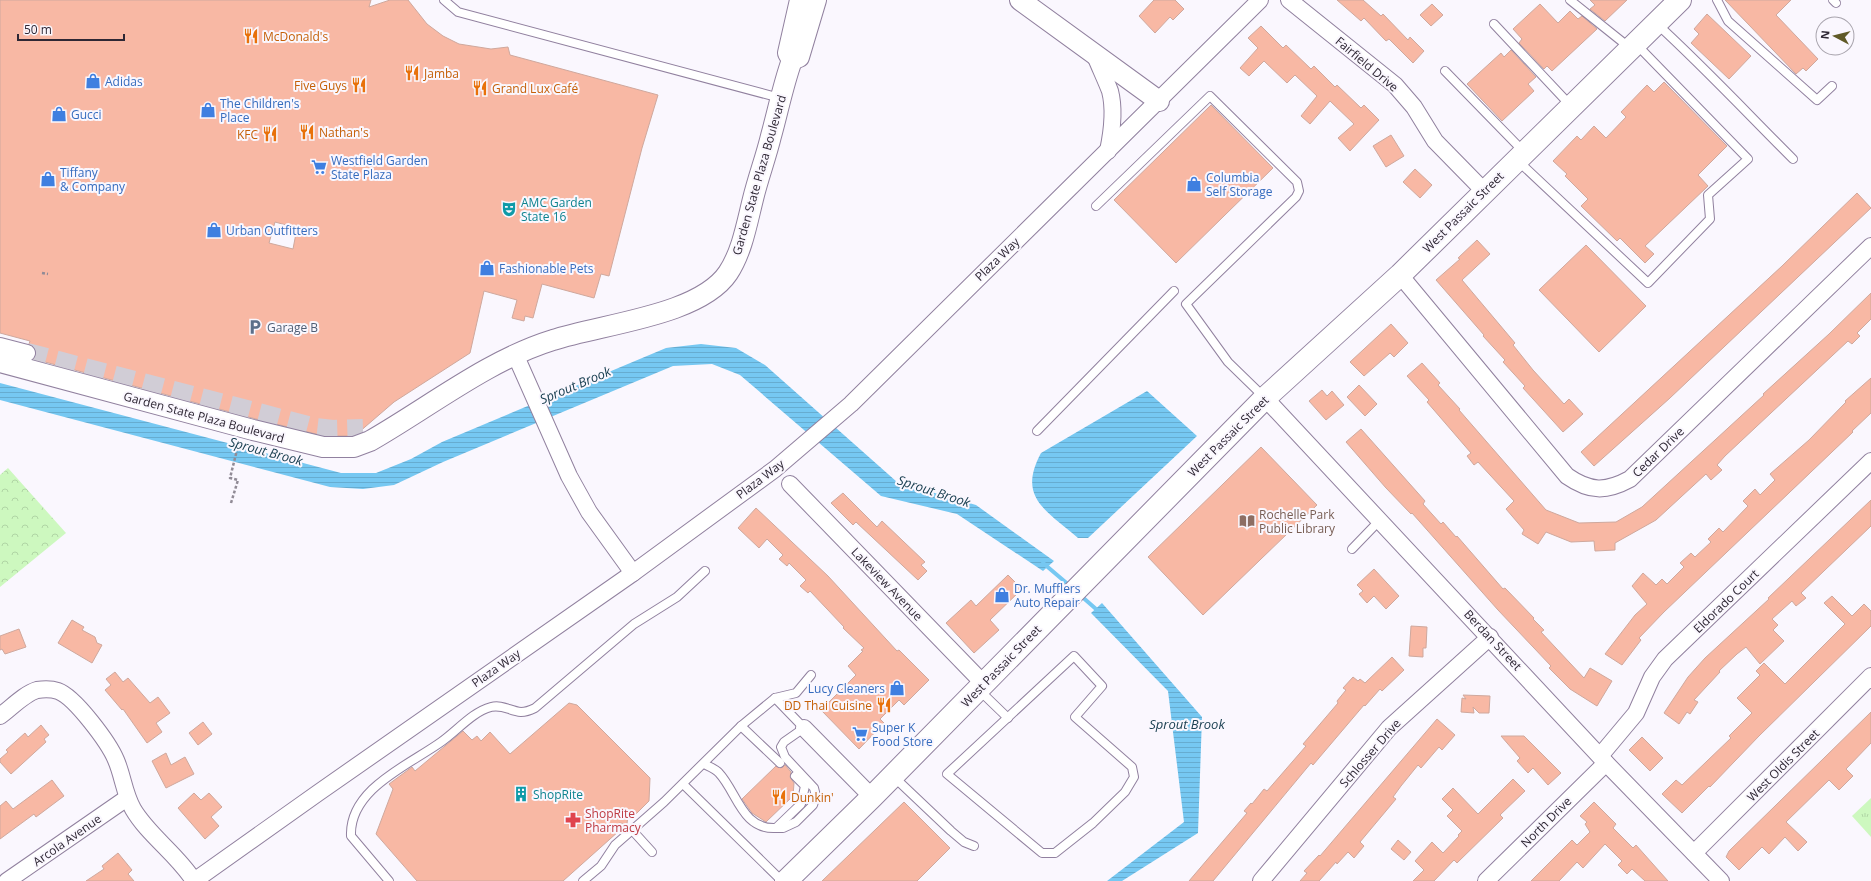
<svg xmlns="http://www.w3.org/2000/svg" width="1871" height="881" viewBox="0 0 1871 881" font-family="'Open Sans',sans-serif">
<defs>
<pattern id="forest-crowns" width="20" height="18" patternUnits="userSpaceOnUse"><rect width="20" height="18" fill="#cdf8bf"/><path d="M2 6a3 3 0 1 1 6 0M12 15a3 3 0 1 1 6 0" fill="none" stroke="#b0d5a5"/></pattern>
<pattern id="park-tufts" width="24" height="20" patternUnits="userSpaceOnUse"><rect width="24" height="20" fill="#cdf8bf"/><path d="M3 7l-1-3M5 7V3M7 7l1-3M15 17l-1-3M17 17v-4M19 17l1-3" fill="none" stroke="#b0d5a5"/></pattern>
<pattern id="water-rules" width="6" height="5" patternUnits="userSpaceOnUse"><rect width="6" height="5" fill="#76c8f2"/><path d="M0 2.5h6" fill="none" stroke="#66acd0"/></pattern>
</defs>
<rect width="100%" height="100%" fill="#faf7fe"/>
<polygon fill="url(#forest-crowns)" points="8,468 66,533 0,587 0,475"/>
<polygon fill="url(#park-tufts)" points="1871,798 1871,837 1852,816"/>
<g fill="url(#water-rules)">
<polygon points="701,344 736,348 765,365 897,482 976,505 1054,561 1043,571 957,514 881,496 740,375 712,364 673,366 443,462 394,485 363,489 330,487 0,400 0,383 341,473 376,473 411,459 442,442 666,348"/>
<path d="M1147 391 1197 436 1088 538H1078C1046 510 1017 498 1041 453Z"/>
<polygon points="1102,603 1202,717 1198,833 1122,881 1107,881 1184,822 1168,691 1091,613"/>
</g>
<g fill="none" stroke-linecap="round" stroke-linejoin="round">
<g stroke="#76c8f2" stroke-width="4">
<polyline points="1043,563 1070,586"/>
<polyline points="1080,595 1096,609"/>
</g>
</g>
<g fill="#f8b8a4" stroke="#cfa89d" fill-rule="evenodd">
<path d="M0 0H371L369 7 390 0H408L427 24 443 36 459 44 491 49 508 47 510 55 658 95 642 148 609 276 601 274 594 298 542 284 533 318 525 316 524 321 512 318 517 300 484 291 470 353 394 402 358 433 352 436H324L256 419 34 359 36 351 34 347 29 344 30 341 0 333ZM275 222 297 228 293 249 269 243Z"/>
<polygon points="1154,0 1175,0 1184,9 1173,20 1170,17 1155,33 1139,16"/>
<polygon points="1337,0 1363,0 1381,16 1383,14 1408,40 1410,37 1424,51 1413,63 1389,39 1386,41 1364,18 1361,21"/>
<polygon points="1590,0 1627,0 1605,21 1590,9 1595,5"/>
<polygon points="1725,0 1791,0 1776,15 1818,59 1806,71 1803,68 1796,74"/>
<polygon points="1432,4 1443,15 1431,26 1420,15"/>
<polygon points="1540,4 1558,23 1570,11 1578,19 1582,16 1597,29 1552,71 1547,66 1544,69 1519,43 1522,39 1513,29"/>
<polygon points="1707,14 1751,56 1729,79 1691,43 1699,34 1694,29"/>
<polygon points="1261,26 1283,48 1286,45 1311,69 1314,66 1335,87 1337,85 1361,108 1364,105 1379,120 1350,151 1338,138 1354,124 1330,101 1310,124 1301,116 1317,96 1295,75 1287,83 1264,61 1249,76 1240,68 1258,48 1248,38"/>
<polygon points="1511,50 1536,77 1528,84 1534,91 1502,121 1467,84 1501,53 1504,57"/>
<polygon points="1664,82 1727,146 1698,175 1708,186 1645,246 1654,254 1645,263 1620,238 1617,241 1581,206 1588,199 1565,176 1567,174 1553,161 1577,136 1581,140 1594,126 1606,138 1626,117 1621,112 1647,85 1654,92"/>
<polygon points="1211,105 1273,168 1176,263 1114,200"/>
<polygon points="1391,135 1404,156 1386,167 1373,146"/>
<polygon points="1415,169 1432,185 1420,198 1403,182"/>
<polygon points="1857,193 1871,208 1670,398 1594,466 1581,452 1782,266"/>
<polygon points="1477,240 1490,254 1462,280 1515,343 1513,345 1533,370 1564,404 1569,399 1583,414 1563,432 1523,388 1525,386 1503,362 1505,360 1483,336 1484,335 1436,280 1460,259 1458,258"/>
<polygon points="1586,245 1646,306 1599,352 1539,290"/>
<polygon points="1871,293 1871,319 1857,333 1860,336 1852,344 1848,341 1725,456 1717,465 1722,470 1711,480 1706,474 1656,520 1615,543 1615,550 1595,551 1594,541 1571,542 1546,532 1538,544 1522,534 1524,530 1506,509 1514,501 1478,462 1474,465 1467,456 1471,453 1427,402 1429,400 1407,376 1422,363 1440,383 1438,385 1460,409 1459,410 1546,510 1579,523 1616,522 1642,507 1764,395 1763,394 1829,334"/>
<polygon points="1391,324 1408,343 1394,357 1390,353 1364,376 1350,362"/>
<polygon points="1871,378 1871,413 1852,431 1853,432 1664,612 1639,638 1641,640 1622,665 1605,654 1635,615 1647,604 1632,586 1643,573 1656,585 1662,579 1667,584 1684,567 1680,563 1691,553 1695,557 1711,542 1708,539 1719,528 1723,532 1748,506 1743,501 1755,489 1760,495 1775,480 1770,474 1809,440 1846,402 1845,401"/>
<polygon points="1359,385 1377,404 1365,416 1347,397"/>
<polygon points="1322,390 1327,396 1332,391 1344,405 1326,420 1309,401"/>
<polygon points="1361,429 1425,501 1423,504 1441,524 1443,522 1456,537 1457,536 1503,589 1505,588 1534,618 1533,619 1544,630 1541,632 1584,678 1590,668 1612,681 1597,706 1570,689 1549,668 1551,666 1498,610 1412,513 1411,514 1386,488 1346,442"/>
<polygon points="1261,447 1317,505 1203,615 1148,557"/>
<polygon points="843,493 877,527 882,521 925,562 921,565 927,571 918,580 856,522 853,525 831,503"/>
<polygon points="1871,500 1871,526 1801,593 1806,598 1796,606 1792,601 1772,619 1778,625 1773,630 1784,641 1760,664 1746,647 1737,654 1719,671 1720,672 1694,700 1698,702 1690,714 1687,712 1679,724 1664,713 1688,677 1705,658 1769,599 1768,598"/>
<polygon points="756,508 828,576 897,651 899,650 929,680 904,705 899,700 880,719 884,723 859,749 821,710 856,675 848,666 863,651 861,650 864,648 843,628 844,627 810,591 808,593 800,586 806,580 789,563 787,566 779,559 783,555 767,539 759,548 738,528"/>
<polygon points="1374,569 1399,596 1386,609 1374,596 1367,603 1359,594 1363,591 1357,585"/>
<polygon points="1008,575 1022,589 990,620 999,630 974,653 946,623 971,600 976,606"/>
<polygon points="1832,596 1852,616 1864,604 1871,611 1871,626 1759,736 1710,787 1709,786 1682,813 1662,794 1676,780 1682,785 1731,738 1729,736 1752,713 1737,698 1760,675 1756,671 1764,663 1785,684 1845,624 1824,603"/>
<polygon points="72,620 84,627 82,630 95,637 97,643 102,645 92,663 58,643"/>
<polygon points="1411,626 1427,627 1426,648 1423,648 1423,657 1409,656"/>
<polygon points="19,629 26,647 5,654 2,649 0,650 0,636"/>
<polygon points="1392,657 1404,670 1382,691 1380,689 1365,706 1364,705 1313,765 1311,763 1213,881 1189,881 1247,813 1244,811 1251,803 1252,804 1264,789 1267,791 1306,746 1303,744 1338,703 1337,701 1346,690 1343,688 1353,677 1358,681 1360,679 1365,683"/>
<polygon points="115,672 123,682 128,678 150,703 158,697 170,713 156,723 162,732 147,743 123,709 122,710 105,690 111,685 106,679"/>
<polygon points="1463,695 1490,696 1489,713 1479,713 1473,707 1474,713 1461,712 1462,698 1466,699"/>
<polygon points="569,703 577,705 650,778 649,801 636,814 628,815 627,824 619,823 619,831 563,881 417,881 376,834 393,789 389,784 412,767 415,771 463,731 472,740 477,736 481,741 490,732 510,754"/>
<polygon points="1871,712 1871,743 1846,769 1853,776 1839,790 1829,780 1786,822 1807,842 1798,851 1785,837 1769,854 1762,847 1739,870 1726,857 1729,851"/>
<polygon points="1437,719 1455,735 1442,750 1439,747 1421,768 1418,765 1401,786 1393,797 1396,799 1360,842 1364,846 1354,858 1348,852 1337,864 1336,862 1319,881 1300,881 1307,873 1304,871 1319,855 1320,856"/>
<polygon points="203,722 212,734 198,745 189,733"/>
<polygon points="41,725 49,735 44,739 46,742 11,774 0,762 0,759 8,752 6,750 25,733 28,737"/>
<polygon points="1501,736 1524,736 1561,773 1548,785 1533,768 1528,773 1517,761 1520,758"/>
<polygon points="1642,737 1663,758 1650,771 1629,750"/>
<polygon points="166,753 171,765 185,757 194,774 166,788 152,761"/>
<polygon points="785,765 791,772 790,777 794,783 793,796 766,822 752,813 742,799 776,766 781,768"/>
<polygon points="1513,779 1525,791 1500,815 1503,818 1457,863 1454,860 1434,881 1413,881 1424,870 1415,861 1432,842 1443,853 1459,836 1458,835 1462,831 1447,816 1453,810 1442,799 1453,788 1478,814"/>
<polygon points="52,780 64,796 36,817 34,814 0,839 0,806 6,801 13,809"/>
<polygon points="194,793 201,800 209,793 222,807 211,817 219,826 205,839 178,808"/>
<polygon points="904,802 950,848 917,881 822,881"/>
<polygon points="1594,802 1616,824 1613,828 1633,848 1636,845 1668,881 1645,881 1632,869 1627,874 1618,865 1622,861 1605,844 1583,868 1577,862 1559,881 1531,881 1572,840 1577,845 1590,832 1585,824 1587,822 1580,816"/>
<polygon points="1398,840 1411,852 1404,860 1391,849"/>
<polygon points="118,853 132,870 128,874 134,881 86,881 104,869 102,866"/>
</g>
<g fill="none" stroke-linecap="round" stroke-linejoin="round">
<polyline stroke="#d1cdd6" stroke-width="20" stroke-dasharray="20 10" stroke-linecap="butt" points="27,353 316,428 333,430 363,429"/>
<defs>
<g id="service">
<polyline points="444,0 458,12 780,98"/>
<polyline points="1570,0 1630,48"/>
<polyline points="1717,0 1728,21 1817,100 1832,86"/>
<polyline points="1833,0 1836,3"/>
<polyline points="1494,24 1571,106"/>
<path d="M1657 24C1704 67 1748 114 1793 159"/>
<polyline points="1445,71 1524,152"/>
<polyline points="1517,160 1648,283 1710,219 1708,195 1748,159 1636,44"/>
<polyline points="1096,206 1210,96 1297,182 1299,191 1296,197 1186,304 1228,362 1265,398"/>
<polyline points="1037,431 1174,291"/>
<polyline points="1352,549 1380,520"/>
<polygon points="1074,656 1102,686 1075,717 1132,767 1134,777 1125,792 1093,823 1055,853 1042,853 947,774"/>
<polyline points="979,690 1008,718"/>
<polyline points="775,698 804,728 784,742 781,747 785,757 814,788 816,796 813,805 796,822 783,828 776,828"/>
<polyline points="741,726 780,763"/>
<path d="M704 764C708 766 716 769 719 773 737 792 742 830 776 828L801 804 805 786 795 776"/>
<polyline points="894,777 951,831 964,842 974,846"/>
<polyline points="683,784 782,881"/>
<polyline points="632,830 652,852"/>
<path d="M389 881 351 836C349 789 409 765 441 742 457 731 472 712 491 707 502 704 510 711 521 712 525 712 531 710 535 708L634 624 677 597 705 571"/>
<polyline points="583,881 601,866 615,845 664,802 741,726 775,698 796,693 811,675"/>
</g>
<g id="minor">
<polyline points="1289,0 1395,85 1414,107 1435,141 1484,191"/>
<path d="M1094 53C1099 66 1105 78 1110 91 1115 110 1112 132 1108 151"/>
<path d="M1400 275 1567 476C1590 492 1606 492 1630 479L1871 246"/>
<polyline points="0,346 27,353"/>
<polyline points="515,354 569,476 589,512 633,573"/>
<polyline points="1265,398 1606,763 1721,881"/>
<polyline points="790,484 984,684"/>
<path d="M0 716C11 708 24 694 37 690 44 689 52 689 58 691 75 697 109 743 116 760 123 776 124 793 133 809 148 835 178 855 194 881"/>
<polyline points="804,728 872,797"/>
<polyline points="1600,756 1636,713 1652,677 1665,659 1871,461"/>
<polyline points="1694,853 1871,676"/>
<polyline points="7,881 127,798"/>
<polyline points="194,881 318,793 633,573 775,469 851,404 1260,0"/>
<polyline points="1261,881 1389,728 1490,637"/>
<polyline points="1486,881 1606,763"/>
</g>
<g id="tertiary">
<polyline points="1020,0 1159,101"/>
<polyline points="792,60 799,57 816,0"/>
<path d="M0 362 253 430 323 447H354L370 441C428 408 488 360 553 340 601 324 699 316 728 273 742 252 747 223 753 199 758 178 766 157 771 136 778 111 783 85 792 60L788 53 800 0"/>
</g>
<polyline id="secondary" points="786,881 872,797 1265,398 1400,275 1680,0"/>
</defs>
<use href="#service" stroke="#91819f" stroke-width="10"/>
<use href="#minor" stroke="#91819f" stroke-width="18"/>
<use href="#tertiary" stroke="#91819f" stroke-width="22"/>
<use href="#secondary" stroke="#91819f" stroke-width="24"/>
<g stroke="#918b96" stroke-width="2.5" stroke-dasharray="3 2" stroke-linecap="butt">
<polyline points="42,273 48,274"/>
<polyline points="231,503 238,480 230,478 239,442"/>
</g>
<use href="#service" stroke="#fff" stroke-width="8"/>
<use href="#minor" stroke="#fff" stroke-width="16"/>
<use href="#tertiary" stroke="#fff" stroke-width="20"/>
<use href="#secondary" stroke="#fff" stroke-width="22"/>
</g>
<defs>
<symbol id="restaurant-bare" viewBox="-9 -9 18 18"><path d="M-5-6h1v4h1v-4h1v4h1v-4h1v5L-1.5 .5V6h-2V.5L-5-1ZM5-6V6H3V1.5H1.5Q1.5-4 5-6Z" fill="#e8710a" stroke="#faf7fe" stroke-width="2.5" paint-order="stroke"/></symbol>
<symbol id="shop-bare" viewBox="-9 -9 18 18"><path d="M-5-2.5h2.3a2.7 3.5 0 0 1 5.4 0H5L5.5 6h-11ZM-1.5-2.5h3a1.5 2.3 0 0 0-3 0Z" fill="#3f7fe0" stroke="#faf7fe" stroke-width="2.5" paint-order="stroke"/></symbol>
<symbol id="supermarket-bare" viewBox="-9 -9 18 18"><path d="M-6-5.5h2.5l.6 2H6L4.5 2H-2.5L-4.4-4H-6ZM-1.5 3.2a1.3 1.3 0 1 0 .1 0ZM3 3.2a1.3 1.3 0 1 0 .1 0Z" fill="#3f7fe0" stroke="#faf7fe" stroke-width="2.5" paint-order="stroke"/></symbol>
<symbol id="theatre-bare" viewBox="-9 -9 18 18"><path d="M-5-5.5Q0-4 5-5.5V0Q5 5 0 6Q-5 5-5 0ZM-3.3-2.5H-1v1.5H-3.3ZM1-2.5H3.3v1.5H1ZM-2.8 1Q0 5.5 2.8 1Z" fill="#0f9aa8" stroke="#faf7fe" stroke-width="2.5" paint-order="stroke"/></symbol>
<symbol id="parking-bare" viewBox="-9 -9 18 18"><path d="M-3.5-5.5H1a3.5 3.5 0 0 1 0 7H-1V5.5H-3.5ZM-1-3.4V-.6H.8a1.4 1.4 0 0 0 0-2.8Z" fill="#5c6f8a" stroke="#faf7fe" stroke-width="2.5" paint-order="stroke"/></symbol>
<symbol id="library-bare" viewBox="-9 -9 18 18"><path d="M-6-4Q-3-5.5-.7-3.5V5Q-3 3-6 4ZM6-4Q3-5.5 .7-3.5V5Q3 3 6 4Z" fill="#8d6e63" stroke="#faf7fe" stroke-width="2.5" paint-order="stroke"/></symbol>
<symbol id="building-bare" viewBox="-9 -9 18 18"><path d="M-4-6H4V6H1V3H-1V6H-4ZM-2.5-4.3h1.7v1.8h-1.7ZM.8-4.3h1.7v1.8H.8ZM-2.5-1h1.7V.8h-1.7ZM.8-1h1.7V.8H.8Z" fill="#0f9aa8" stroke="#faf7fe" stroke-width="2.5" paint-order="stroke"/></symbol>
<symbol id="pharmacy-bare" viewBox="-9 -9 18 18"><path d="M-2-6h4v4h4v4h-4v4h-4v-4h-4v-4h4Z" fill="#e0444e" stroke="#faf7fe" stroke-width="2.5" paint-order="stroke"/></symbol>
</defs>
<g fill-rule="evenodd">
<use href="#restaurant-bare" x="240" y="25" width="22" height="22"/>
<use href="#restaurant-bare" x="401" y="62" width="22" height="22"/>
<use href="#shop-bare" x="82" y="70" width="22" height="22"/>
<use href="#restaurant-bare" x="348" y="74" width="22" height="22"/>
<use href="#restaurant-bare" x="469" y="77" width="22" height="22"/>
<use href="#shop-bare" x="197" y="99" width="22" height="22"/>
<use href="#shop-bare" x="48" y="103" width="22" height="22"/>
<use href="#restaurant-bare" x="296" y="121" width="22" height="22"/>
<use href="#restaurant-bare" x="259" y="123" width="22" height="22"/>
<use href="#supermarket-bare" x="308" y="156" width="22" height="22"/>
<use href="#shop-bare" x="37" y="168" width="22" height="22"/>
<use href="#shop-bare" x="1183" y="173" width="22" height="22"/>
<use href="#theatre-bare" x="498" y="198" width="22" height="22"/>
<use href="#shop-bare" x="203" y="219" width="22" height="22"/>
<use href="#shop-bare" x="476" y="257" width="22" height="22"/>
<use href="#parking-bare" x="244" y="316" width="22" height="22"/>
<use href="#library-bare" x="1236" y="510" width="22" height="22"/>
<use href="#shop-bare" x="991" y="584" width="22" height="22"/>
<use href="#shop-bare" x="886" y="677" width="22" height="22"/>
<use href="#restaurant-bare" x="873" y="694" width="22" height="22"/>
<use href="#supermarket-bare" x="849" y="723" width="22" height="22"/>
<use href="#building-bare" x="510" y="783" width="22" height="22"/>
<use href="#restaurant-bare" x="768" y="786" width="22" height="22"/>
<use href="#pharmacy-bare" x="562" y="809" width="22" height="22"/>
</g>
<g text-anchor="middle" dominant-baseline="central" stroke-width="4" stroke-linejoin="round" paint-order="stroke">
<g font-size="12" fill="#c56008" stroke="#faf7fe" text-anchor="start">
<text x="263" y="36">McDonald's</text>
<text x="424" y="73">Jamba</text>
<text x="347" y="85" text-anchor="end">Five Guys</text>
<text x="492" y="88">Grand Lux Café</text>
<text x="319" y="132">Nathan's</text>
<text x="258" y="134" text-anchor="end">KFC</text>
<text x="872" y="705" text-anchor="end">DD Thai Cuisine</text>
<text x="791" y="797">Dunkin'</text>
</g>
<g font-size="12" fill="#2e2734" stroke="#faf7fe">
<text transform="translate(1367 64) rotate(40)">Fairfield Drive</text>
<text transform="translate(759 175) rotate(-74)">Garden State Plaza Boulevard</text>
<text transform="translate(1463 212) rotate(-45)">West Passaic Street</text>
<text transform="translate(997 259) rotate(-44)">Plaza Way</text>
<text transform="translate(204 417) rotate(15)">Garden State Plaza Boulevard</text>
<text transform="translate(1228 436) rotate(-45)">West Passaic Street</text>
<text transform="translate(1658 452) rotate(-44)">Cedar Drive</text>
<text transform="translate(760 479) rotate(-37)">Plaza Way</text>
<text transform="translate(887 584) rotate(46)">Lakeview Avenue</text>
<text transform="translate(1726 601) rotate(-44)">Eldorado Court</text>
<text transform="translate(1493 640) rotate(47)">Berdan Street</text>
<text transform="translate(1001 666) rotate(-46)">West Passaic Street</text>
<text transform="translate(496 668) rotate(-35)">Plaza Way</text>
<text transform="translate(1370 753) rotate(-49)">Schlosser Drive</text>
<text transform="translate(1783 765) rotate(-45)">West Oldis Street</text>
<text transform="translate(1546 822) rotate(-45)">North Drive</text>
<text transform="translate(67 840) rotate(-35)">Arcola Avenue</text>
</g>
<g font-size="12" fill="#366cbe" stroke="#faf7fe" text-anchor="start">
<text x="105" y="81">Adidas</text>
<text x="220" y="103">The Children's<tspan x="220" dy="14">Place</tspan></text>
<text x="71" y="114">Gucci</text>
<text x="331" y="160">Westfield Garden<tspan x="331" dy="14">State Plaza</tspan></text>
<text x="60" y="172">Tiffany<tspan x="60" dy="14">&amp; Company</tspan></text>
<text x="1206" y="177">Columbia<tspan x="1206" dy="14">Self Storage</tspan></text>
<text x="226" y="230">Urban Outfitters</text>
<text x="499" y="268">Fashionable Pets</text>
<text x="1014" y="588">Dr. Mufflers<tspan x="1014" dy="14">Auto Repair</tspan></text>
<text x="885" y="688" text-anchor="end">Lucy Cleaners</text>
<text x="872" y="727">Super K<tspan x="872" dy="14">Food Store</tspan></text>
</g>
<g font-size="12" fill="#0d838f" stroke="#faf7fe" text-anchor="start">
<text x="521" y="202">AMC Garden<tspan x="521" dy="14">State 16</tspan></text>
<text x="533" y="794">ShopRite</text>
</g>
<g font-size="12" fill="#4e5e75" stroke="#faf7fe" text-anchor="start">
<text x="267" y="327">Garage B</text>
</g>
<g font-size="12" fill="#785e54" stroke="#faf7fe" text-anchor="start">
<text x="1259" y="514">Rochelle Park<tspan x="1259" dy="14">Public Library</tspan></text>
</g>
<g font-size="12" fill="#be3a42" stroke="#faf7fe" text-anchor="start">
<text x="585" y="813">ShopRite<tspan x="585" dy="14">Pharmacy</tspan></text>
</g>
<g font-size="13" font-style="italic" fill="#1b4052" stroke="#faf7fe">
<text transform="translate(575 385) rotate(-23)">Sprout Brook</text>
<text transform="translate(266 451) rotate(15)">Sprout Brook</text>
<text transform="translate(934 491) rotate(18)">Sprout Brook</text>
<text x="1187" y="724">Sprout Brook</text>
</g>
</g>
<g transform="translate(1835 36) rotate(277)"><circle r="19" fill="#faf7fe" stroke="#a8a4ad"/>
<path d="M0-3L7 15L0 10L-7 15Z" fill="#605a27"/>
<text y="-6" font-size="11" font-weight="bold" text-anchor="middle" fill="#2e2734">N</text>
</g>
<path d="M18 34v6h106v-6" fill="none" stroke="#2e2734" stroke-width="2"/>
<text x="24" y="34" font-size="12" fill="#2e2734" stroke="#faf7fe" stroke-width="3" paint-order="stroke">50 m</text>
</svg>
